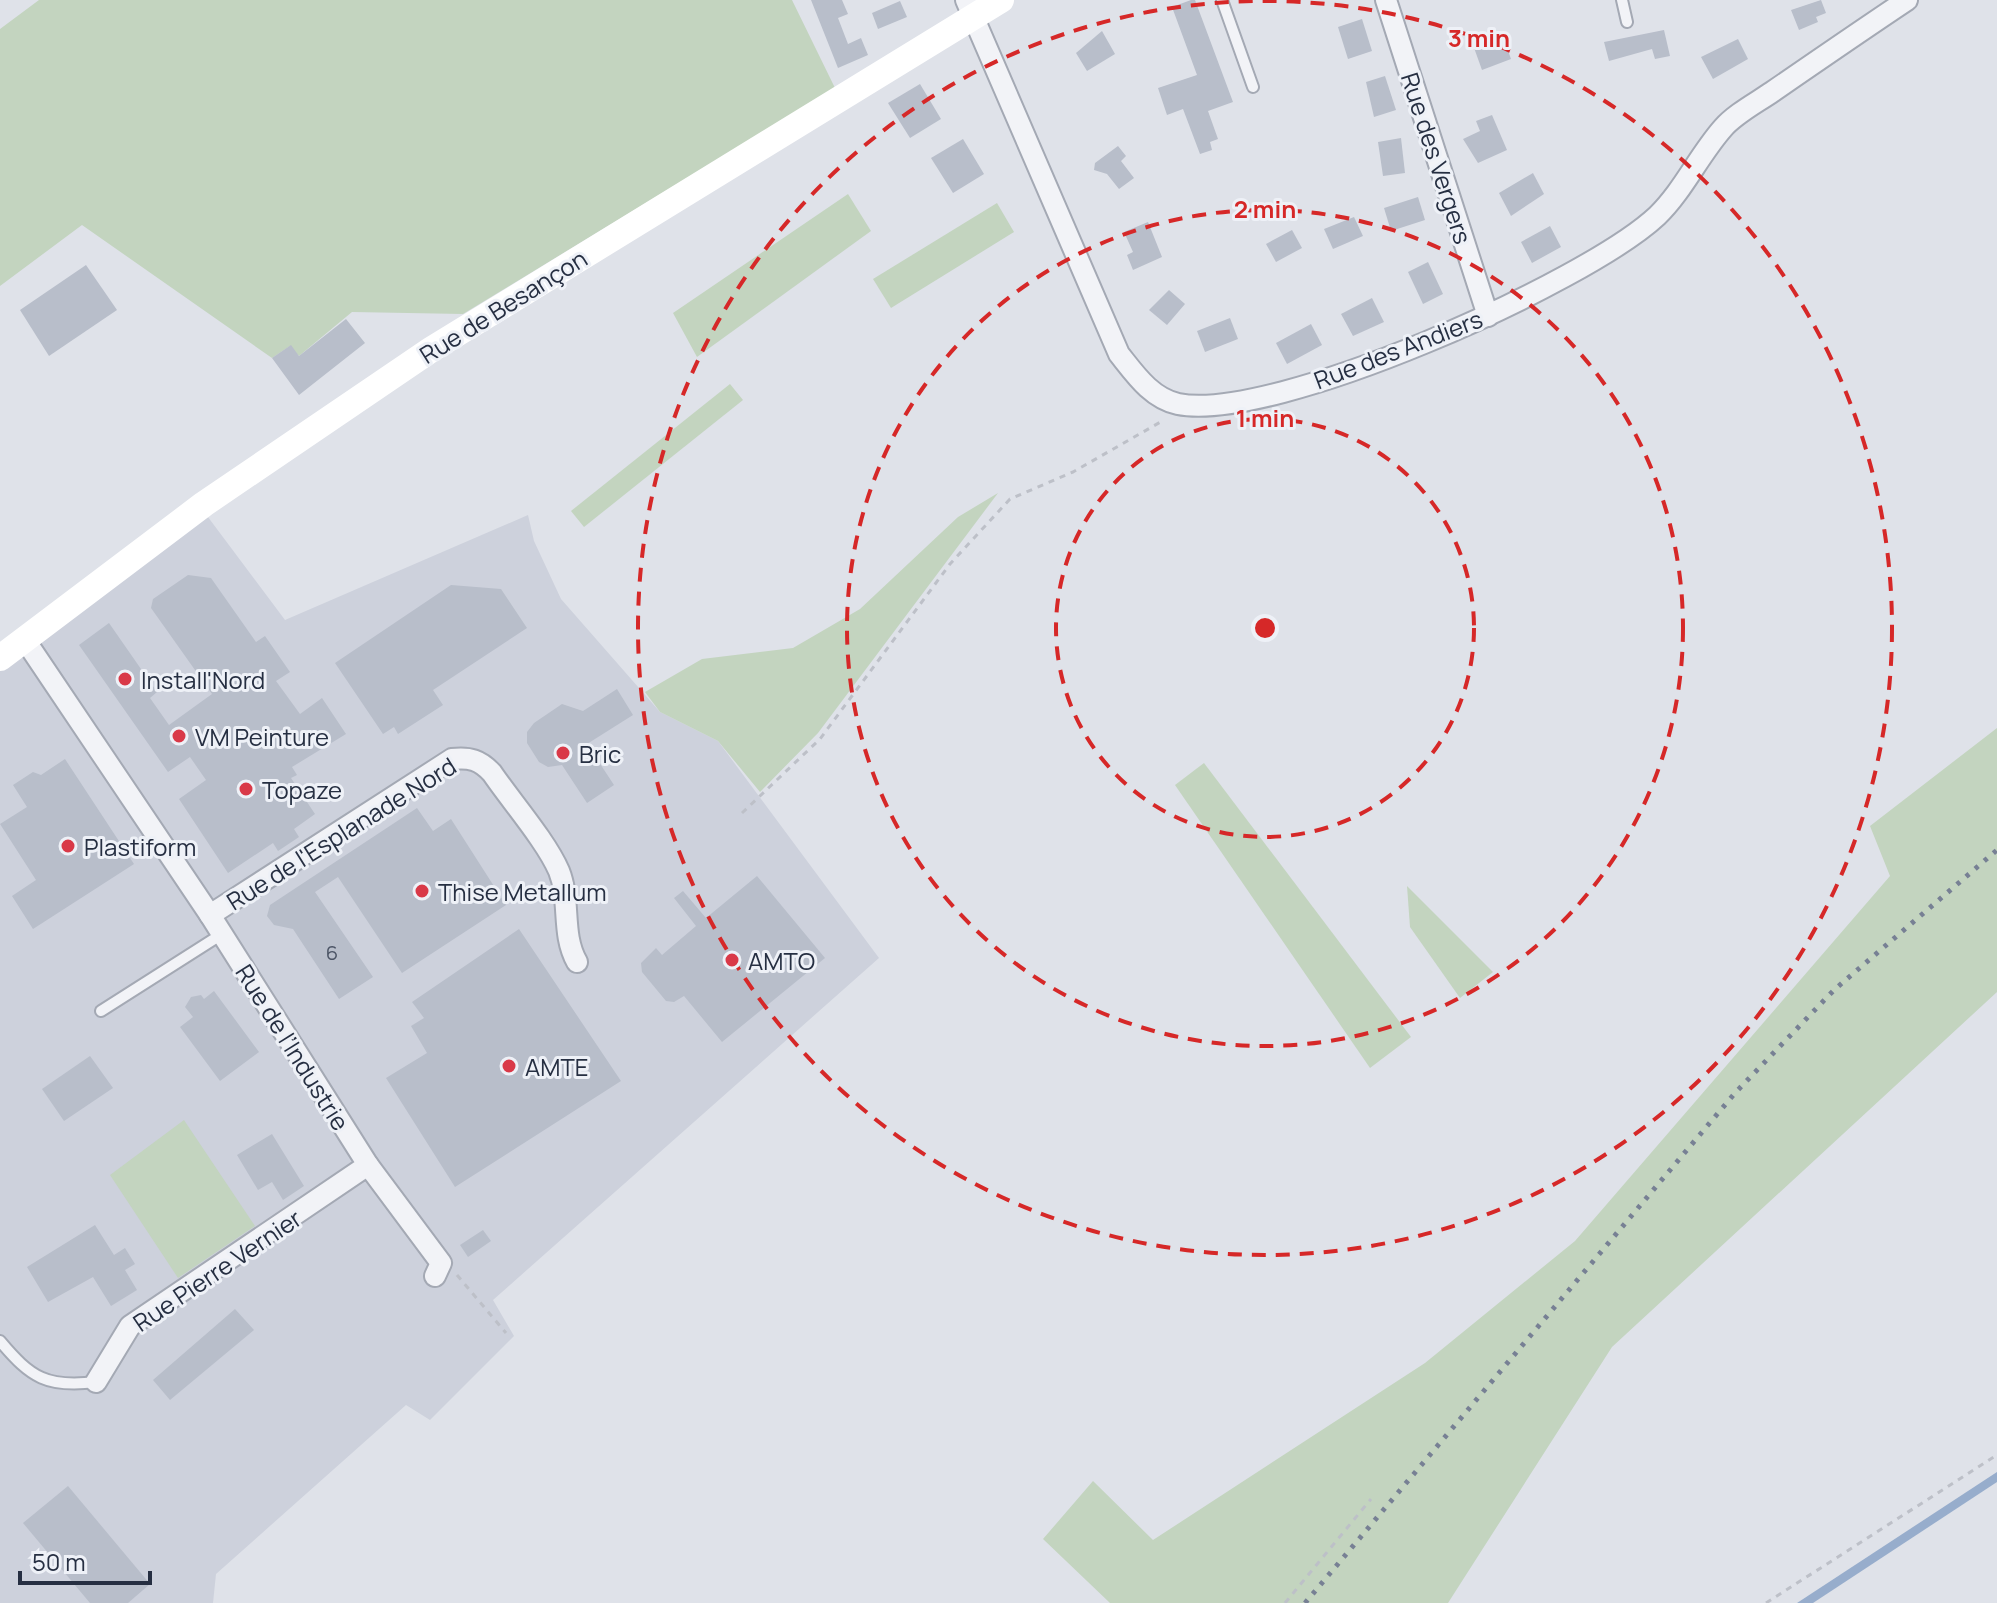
<svg xmlns="http://www.w3.org/2000/svg" width="1997" height="1603" viewBox="0 0 1997 1603" font-family="Manrope,sans-serif">
<rect width="100%" height="100%" fill="#dfe2e9"/>
<polygon fill="#cdd1dc" points="196,501 285,620 528,515 534,541 561,599 660,712 718,741 879,958 493,1300 514,1336 430,1420 406,1405 216,1574 213,1603 0,1603 0,643"/>
<g fill="#c3d4bf">
<polygon points="39,0 792,0 835,88 463,314 352,312 299,356 290,346 272,358 82,225 0,286 0,29"/>
<polygon points="848,194 871,231 697,357 673,313"/>
<polygon points="997,203 1014,232 891,308 873,279"/>
<polygon points="730,384 743,400 584,527 571,511"/>
<polygon points="998,493 818,733 760,792 718,741 660,712 645,692 702,659 793,648 860,609 958,517"/>
<polygon points="1997,728 1997,992 1612,1347 1448,1603 1110,1603 1043,1539 1093,1481 1153,1540 1425,1363 1575,1241 1890,876 1870,826"/>
<polygon points="1204,763 1411,1037 1370,1068 1175,785"/>
<polygon points="1407,886 1493,972 1460,998 1410,927"/>
<polygon points="184,1120 255,1226 178,1278 110,1175"/>
</g>
<polygon fill="#97adcc" points="1997,1472 1997,1482 1813,1603 1797,1603"/>
<g fill="#b8beca">
<polygon points="811,0 842,0 848,14 838,18 848,44 861,38 868,55 838,68"/>
<polygon points="1191,0 1195,0 1233,102 1208,111 1218,139 1210,142 1212,150 1200,154 1183,109 1167,115 1158,88 1197,75 1172,7"/>
<polygon points="1821,0 1826,13 1816,17 1818,22 1799,30 1791,10"/>
<polygon points="900,1 907,17 878,29 872,13"/>
<polygon points="1362,19 1372,51 1348,59 1338,27"/>
<polygon points="1664,30 1670,56 1655,59 1652,49 1609,61 1604,42"/>
<polygon points="1102,31 1115,54 1087,71 1076,53"/>
<polygon points="1502,34 1511,59 1482,70 1473,45"/>
<polygon points="1738,39 1748,59 1713,79 1701,57"/>
<polygon points="1385,76 1396,110 1374,117 1366,82"/>
<polygon points="920,84 941,119 910,138 888,103"/>
<polygon points="1492,115 1507,150 1478,163 1463,139 1480,131 1476,121"/>
<polygon points="1401,138 1405,173 1383,176 1378,142"/>
<polygon points="963,139 984,174 953,193 931,158"/>
<polygon points="1118,146 1126,156 1121,161 1134,178 1119,189 1107,174 1094,170 1095,163"/>
<polygon points="1533,173 1544,194 1511,216 1499,193"/>
<polygon points="1418,197 1425,220 1391,231 1384,208"/>
<polygon points="1354,217 1363,236 1333,249 1324,229"/>
<polygon points="1148,222 1162,257 1133,270 1127,255 1133,252 1124,232"/>
<polygon points="1550,226 1561,247 1532,263 1521,242"/>
<polygon points="1292,230 1302,248 1276,262 1266,244"/>
<polygon points="1428,262 1443,294 1423,304 1408,272"/>
<polygon points="86,265 117,310 49,356 20,310"/>
<polygon points="1169,290 1185,304 1167,325 1149,310"/>
<polygon points="1372,298 1384,322 1353,336 1341,314"/>
<polygon points="1230,318 1238,339 1205,352 1197,331"/>
<polygon points="346,319 365,343 299,395 272,358 291,345 299,356"/>
<polygon points="1311,324 1322,345 1287,364 1276,343"/>
<polygon points="188,575 211,578 256,642 265,636 290,672 276,681 300,714 322,698 346,734 292,767 297,775 291,778 315,814 294,829 299,837 278,851 273,843 228,873 179,799 206,780 190,757 168,772 79,645 109,623 157,692 150,698 169,725 212,694 151,608 153,599"/>
<polygon points="451,585 501,589 527,628 433,690 443,705 398,734 394,727 383,734 335,663"/>
<polygon points="617,689 633,715 587,744 614,785 587,803 562,765 548,767 539,762 527,743 527,732 534,723 562,704 583,711"/>
<polygon points="65,759 134,864 33,929 12,896 36,880 0,824 27,807 13,785 33,772 41,775"/>
<polygon points="417,808 433,831 451,819 506,905 402,973 338,877 315,892 373,977 339,999 293,929 274,925 267,916 270,905"/>
<polygon points="757,876 825,958 722,1042 684,996 674,1002 666,1001 642,972 641,963 656,948 662,955 696,926 674,898 683,891 706,918"/>
<polygon points="519,929 621,1081 455,1187 386,1078 427,1053 411,1026 424,1018 412,1002"/>
<polygon points="214,991 259,1052 220,1081 180,1027 193,1017 185,1007 191,997 201,995 204,999"/>
<polygon points="90,1056 113,1088 64,1121 42,1089"/>
<polygon points="272,1134 304,1186 283,1200 272,1182 258,1190 237,1155"/>
<polygon points="95,1225 114,1255 125,1248 135,1264 125,1270 137,1290 111,1306 93,1277 48,1302 27,1267"/>
<polygon points="483,1230 491,1241 468,1257 460,1245"/>
<polygon points="235,1309 254,1330 170,1400 153,1380"/>
<polygon points="68,1486 150,1584 128,1603 90,1603 23,1523"/>
</g>
<g fill="none" stroke-linecap="round" stroke-linejoin="round">
<defs>
<g id="lane">
<polyline points="1222,0 1253,87"/>
<polyline points="1622,0 1627,22"/>
<polyline points="101,1011 222,934"/>
<path d="M0 1341C31 1378 47 1388 96 1382"/>
</g>
<g id="street">
<path d="M966 0 1119 354C1135 374 1151 398 1178 404 1273 423 1585 283 1657 216 1683 191 1699 155 1723 128 1735 114 1756 103 1772 92 1817 61 1862 30 1907 0"/>
<polyline points="1386,0 1488,316"/>
<polyline points="25,640 210,915 368,1165 130,1326 96,1382"/>
<path d="M210 915 452 759C470 757 480 760 492 773 511 801 546 841 559 871 571 901 561 934 577 962"/>
<polyline points="368,1165 441,1263 435,1276"/>
</g>
</defs>
<use href="#lane" stroke="#a4a9b4" stroke-width="14"/>
<use href="#street" stroke="#a4a9b4" stroke-width="24"/>
<g stroke="#bdc0c8" stroke-width="3" stroke-dasharray="6 6" stroke-linecap="butt">
<polyline points="742,813 820,739 950,564 1010,499 1073,472 1164,420"/>
<polyline points="457,1275 506,1333"/>
<polyline points="1285,1603 1371,1499"/>
<polyline points="1766,1603 1997,1455"/>
</g>
<use href="#lane" stroke="#f2f3f7" stroke-width="10"/>
<use href="#street" stroke="#f2f3f7" stroke-width="20"/>
<polyline stroke="#fff" stroke-width="26" points="0,658 204,504 432,349 1001,0"/>
<polyline stroke="#778094" stroke-width="5" stroke-dasharray="4 8" stroke-linecap="butt" points="1305,1603 1735,1093 1834,990 1997,850"/>
</g>
<g fill="none" stroke="#d62828" stroke-width="4" stroke-dasharray="14 10">
<circle cx="1265" cy="628" r="209"/>
<circle cx="1265" cy="628" r="418"/>
<circle cx="1265" cy="628" r="627"/>
</g>
<g fill="#d93948" stroke="#eef1f7" stroke-width="3">
<circle cx="125" cy="679" r="8"/>
<circle cx="179" cy="736" r="8"/>
<circle cx="563" cy="753" r="8"/>
<circle cx="246" cy="789" r="8"/>
<circle cx="68" cy="846" r="8"/>
<circle cx="422" cy="891" r="8"/>
<circle cx="732" cy="960" r="8"/>
<circle cx="509" cy="1066" r="8"/>
</g>
<g text-anchor="middle" dominant-baseline="central" stroke-width="6" stroke-linejoin="round" paint-order="stroke">
<g font-size="20" fill="#4a5364">
<text x="332" y="952">6</text>
</g>
<g font-size="24" fill="#262f42" stroke="#eef1f7">
<text transform="translate(1437 158) rotate(72)">Rue des Vergers</text>
<text transform="translate(503 306) rotate(-32)">Rue de Besançon</text>
<text transform="translate(1398 349) rotate(-21)">Rue des Andiers</text>
<text transform="translate(341 833) rotate(-32)">Rue de l'Esplanade Nord</text>
<text transform="translate(293 1047) rotate(58)">Rue de l’Industrie</text>
<text transform="translate(217 1270) rotate(-34)">Rue Pierre Vernier</text>
</g>
<g font-size="24" fill="#262f42" stroke="#eef1f7" text-anchor="start">
<text x="141" y="679">Install'Nord</text>
<text x="195" y="736">VM Peinture</text>
<text x="579" y="753">Bric</text>
<text x="262" y="789">Topaze</text>
<text x="84" y="846">Plastiform</text>
<text x="438" y="891">Thise Metallum</text>
<text x="748" y="960">AMTO</text>
<text x="525" y="1066">AMTE</text>
</g>
</g>
<circle cx="1265" cy="628" r="12" fill="#d62828" stroke="#eef1f7" stroke-width="4"/>
<g font-size="24" text-anchor="middle" font-weight="bold" fill="#d62828" stroke="#eef1f7" stroke-width="6" stroke-linejoin="round" paint-order="stroke">
<text x="1479" y="47">3 min</text>
<text x="1265" y="218">2 min</text>
<text x="1265" y="427">1 min</text>
</g>
<path d="M20 1571v12h130v-12" fill="none" stroke="#262f42" stroke-width="4"/>
<text x="32" y="1571" font-size="24" fill="#262f42" stroke="#eef1f7" stroke-width="6" paint-order="stroke">50 m</text>
</svg>
